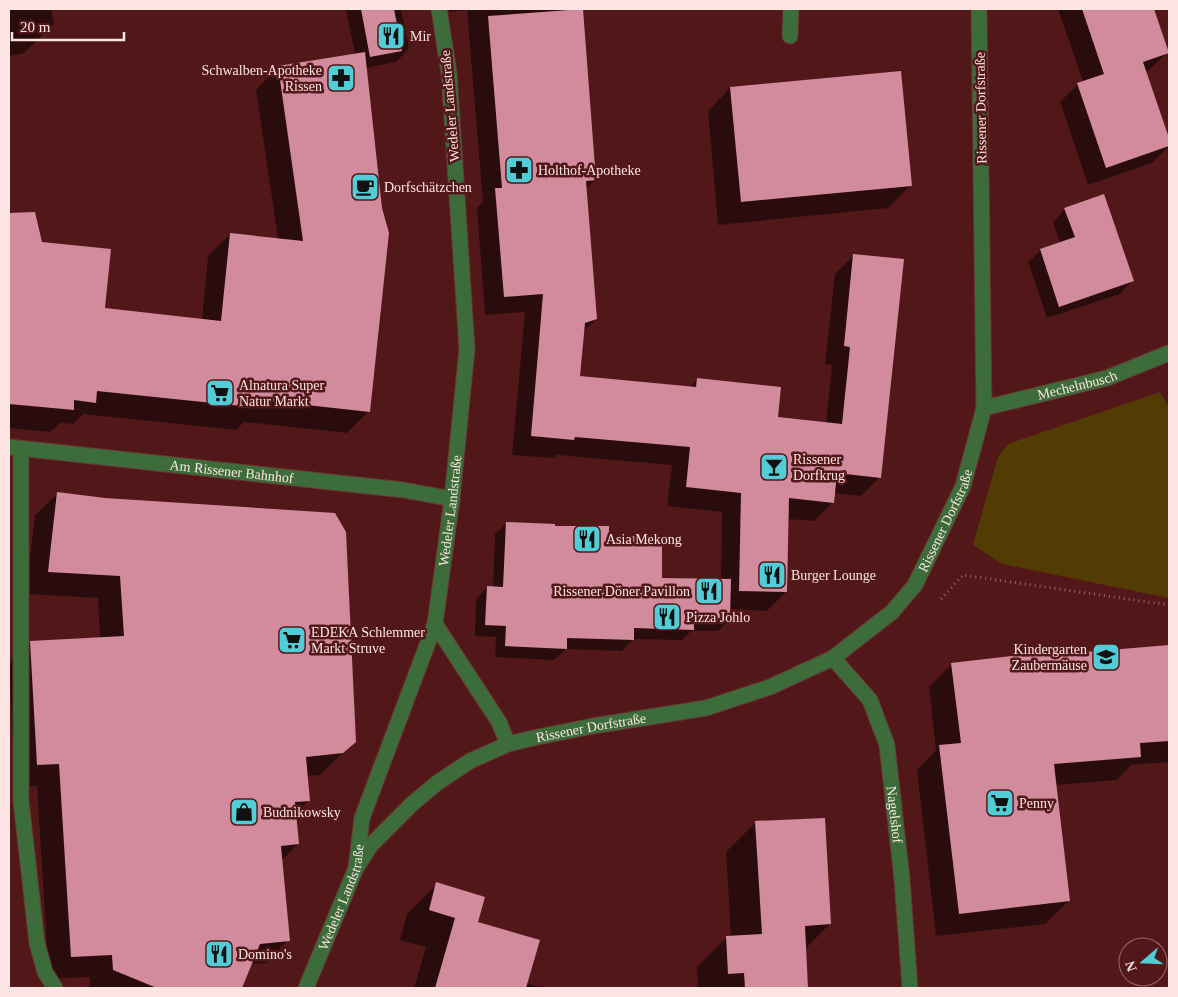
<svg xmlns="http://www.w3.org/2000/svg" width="1178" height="997" viewBox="0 0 1178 997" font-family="'Times New Roman',serif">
<rect width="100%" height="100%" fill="#521819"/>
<polygon fill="#533c03" points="1160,392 1169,408 1169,598 1002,564 973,545 998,457 1008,444"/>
<g fill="#0007">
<polygon points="9,9 51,9 54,24 24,53 9,56"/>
<polygon points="346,9 401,9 409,49 396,62 366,68 369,411 347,433 244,422 236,430 83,414 73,424 60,423 50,432 9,428 9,214 34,213 41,243 104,309 202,320 208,256 230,234 278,239 256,90 278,67 355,55"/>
<polygon points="449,9 581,9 595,180 586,189 596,319 583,332 579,377 690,387 698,379 776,418 826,423 832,365 825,364 835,274 854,255 880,477 861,496 834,493 833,502 814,521 787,519 786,592 767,611 729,609 729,620 718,631 691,631 682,640 633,639 622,651 566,649 554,660 495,657 496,637 475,636 476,599 487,588 493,588 495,534 507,523 553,527 608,537 661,579 721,580 722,512 667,506 672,465 557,455 554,458 512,455 525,312 485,315 477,208 483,202 467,10 449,12"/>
<polygon points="1058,9 1153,9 1168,52 1149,70 1145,72 1169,146 1152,163 1088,185 1060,102 1078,84 1083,82"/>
<polygon points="730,88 911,185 888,208 718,225 708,111"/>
<polygon points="1065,209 1132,281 1120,294 1047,318 1028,262 1041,250 1060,243 1053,222"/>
<polygon points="58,493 354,742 320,775 307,776 309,800 295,814 298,844 281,861 288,940 266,963 250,964 240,988 90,988 90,977 49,979 37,786 15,787 9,664 31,642 100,638 98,598 26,594 35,515"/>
<polygon points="1169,646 1169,762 1131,765 1117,780 1055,785 1069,901 1045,924 936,936 917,770 936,750 929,687 952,664"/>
<polygon points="755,823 830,924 805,949 807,988 698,988 697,967 727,937 731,937 726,852"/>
<polygon points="437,884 476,923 526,983 543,988 414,988 426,947 400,940 407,914"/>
</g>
<g fill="#d18b9d">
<polygon points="361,9 394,9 402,51 370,57"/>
<polygon points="583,9 596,180 586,181 597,319 585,323 580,376 696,387 697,378 781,387 778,417 842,424 850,347 844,346 853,254 904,259 881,478 837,473 834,503 789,498 787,592 739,591 741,493 686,487 690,447 575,437 574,440 531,436 543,294 504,297 495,188 502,188 488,16"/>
<polygon points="1082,9 1154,9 1169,53 1143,62 1169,138 1169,146 1106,168 1077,83 1104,74"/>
<polygon points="365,52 382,208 389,233 370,412 261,400 260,408 97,391 96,403 74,400 74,410 9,404 9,213 35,212 42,242 111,249 105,308 221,321 230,233 303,241 278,66"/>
<polygon points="901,71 912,186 741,202 730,87"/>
<polygon points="1104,194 1134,281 1059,307 1040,249 1075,237 1064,208"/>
<polygon points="57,492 105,498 335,513 346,532 356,742 343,753 306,757 310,801 295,802 299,844 281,846 290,941 260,944 242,988 157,988 113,970 112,955 71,957 59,764 37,765 30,641 124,636 120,576 48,572"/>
<polygon points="506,522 555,524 555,526 609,526 609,536 662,536 662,578 731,579 730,620 694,620 694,630 634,628 634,640 567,638 567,649 505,646 506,626 485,625 487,586 503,587"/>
<polygon points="1169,645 1169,741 1140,743 1141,757 1054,764 1070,901 959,914 939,745 961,743 951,663 1062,650 1062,654"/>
<polygon points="825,818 831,924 805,926 808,988 745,988 744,973 728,974 726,936 762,934 755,821"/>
<polygon points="436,882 485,897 478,922 540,940 526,988 435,988 455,918 429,910"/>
</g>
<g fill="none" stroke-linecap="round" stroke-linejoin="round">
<defs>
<g id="minor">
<polyline points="790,36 791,9"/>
<path id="s1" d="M984 408 1107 378 1169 353"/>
<path id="s2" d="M9 447 404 490 452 499"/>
<polyline points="21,449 21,801 37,943 45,972 55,988"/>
<polyline points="435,624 499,722 508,744"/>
<path id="s3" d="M833 658 870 700 887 745 902 879 910 988"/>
<path id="s4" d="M356 868 371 845 412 804 437 783 470 761 508 744 533 738 593 726 706 708 770 687 833 658 892 612 915 585 963 486 984 408 979 9"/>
<path id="s5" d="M306 988 356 868 362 818 435 624 452 499 467 349 449 73 439 9"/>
</g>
</defs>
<use href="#minor" stroke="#6a3535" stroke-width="17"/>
<polyline stroke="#926565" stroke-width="3" stroke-dasharray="1 4" stroke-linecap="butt" points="941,599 963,575 1169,605"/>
<use href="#minor" stroke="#3c6c39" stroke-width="15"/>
</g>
<defs>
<symbol id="restaurant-square" viewBox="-11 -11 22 22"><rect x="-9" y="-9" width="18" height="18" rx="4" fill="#52ccd6" stroke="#521819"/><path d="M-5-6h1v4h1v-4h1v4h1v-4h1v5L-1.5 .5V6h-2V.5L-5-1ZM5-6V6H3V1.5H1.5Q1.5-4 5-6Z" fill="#111"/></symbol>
<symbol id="pharmacy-square" viewBox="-11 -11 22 22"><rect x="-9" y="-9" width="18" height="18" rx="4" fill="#52ccd6" stroke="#521819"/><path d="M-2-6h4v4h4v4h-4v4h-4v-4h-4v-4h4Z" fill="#111"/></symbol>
<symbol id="cafe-square" viewBox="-11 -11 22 22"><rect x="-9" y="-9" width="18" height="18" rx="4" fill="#52ccd6" stroke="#521819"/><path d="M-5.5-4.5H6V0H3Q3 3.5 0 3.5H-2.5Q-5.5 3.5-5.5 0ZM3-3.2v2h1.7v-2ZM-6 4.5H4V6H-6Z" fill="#111"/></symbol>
<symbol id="supermarket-square" viewBox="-11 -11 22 22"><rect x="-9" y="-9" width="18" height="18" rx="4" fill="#52ccd6" stroke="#521819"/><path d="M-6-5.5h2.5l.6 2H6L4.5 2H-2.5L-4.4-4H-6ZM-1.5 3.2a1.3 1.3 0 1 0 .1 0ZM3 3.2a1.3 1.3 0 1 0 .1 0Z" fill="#111"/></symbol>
<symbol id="bar-square" viewBox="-11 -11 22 22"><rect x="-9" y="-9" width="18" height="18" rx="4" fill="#52ccd6" stroke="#521819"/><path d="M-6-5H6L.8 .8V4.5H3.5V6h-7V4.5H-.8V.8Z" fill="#111"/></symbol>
<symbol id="school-square" viewBox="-11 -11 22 22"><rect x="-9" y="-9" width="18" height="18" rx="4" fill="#52ccd6" stroke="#521819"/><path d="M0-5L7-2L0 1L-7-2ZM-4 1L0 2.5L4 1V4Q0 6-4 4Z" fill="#111"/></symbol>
<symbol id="shop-square" viewBox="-11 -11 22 22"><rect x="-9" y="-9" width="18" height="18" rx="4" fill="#52ccd6" stroke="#521819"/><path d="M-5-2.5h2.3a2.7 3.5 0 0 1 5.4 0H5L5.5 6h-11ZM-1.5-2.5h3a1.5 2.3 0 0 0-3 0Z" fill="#111"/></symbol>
</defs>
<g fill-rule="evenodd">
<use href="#restaurant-square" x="375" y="20" width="32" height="32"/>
<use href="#pharmacy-square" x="325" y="62" width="32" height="32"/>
<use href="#pharmacy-square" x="503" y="154" width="32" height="32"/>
<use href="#cafe-square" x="349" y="171" width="32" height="32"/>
<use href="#supermarket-square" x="204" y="377" width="32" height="32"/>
<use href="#bar-square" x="758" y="451" width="32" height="32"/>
<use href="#restaurant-square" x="571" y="523" width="32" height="32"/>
<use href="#restaurant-square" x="756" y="559" width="32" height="32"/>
<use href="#restaurant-square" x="693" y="575" width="32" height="32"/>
<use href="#restaurant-square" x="651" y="601" width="32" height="32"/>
<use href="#supermarket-square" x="276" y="624" width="32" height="32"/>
<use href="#school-square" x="1090" y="641" width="32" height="32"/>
<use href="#supermarket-square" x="984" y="787" width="32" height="32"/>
<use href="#shop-square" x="228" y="796" width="32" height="32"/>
<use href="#restaurant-square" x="203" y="938" width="32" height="32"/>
</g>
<g text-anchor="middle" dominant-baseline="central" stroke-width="5" stroke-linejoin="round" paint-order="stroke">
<g font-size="14" fill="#fce4e2" stroke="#521819" text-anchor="start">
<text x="410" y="36">Mir</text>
<text x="322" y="70" text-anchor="end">Schwalben-Apotheke<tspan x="322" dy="16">Rissen</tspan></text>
<text x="538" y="170">Holthof-Apotheke</text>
<text x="384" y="187">Dorfschätzchen</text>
<text x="239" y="385">Alnatura Super<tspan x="239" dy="16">Natur Markt</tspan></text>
<text x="793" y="459">Rissener<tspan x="793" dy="16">Dorfkrug</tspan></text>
<text x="606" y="539">Asia Mekong</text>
<text x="791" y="575">Burger Lounge</text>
<text x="690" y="591" text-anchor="end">Rissener Döner Pavillon</text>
<text x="686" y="617">Pizza Johlo</text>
<text x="311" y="632">EDEKA Schlemmer<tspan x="311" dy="16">Markt Struve</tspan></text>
<text x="1087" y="649" text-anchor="end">Kindergarten<tspan x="1087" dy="16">Zaubermäuse</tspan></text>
<text x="1019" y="803">Penny</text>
<text x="263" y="812">Budnikowsky</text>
<text x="238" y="954">Domino's</text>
</g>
<g font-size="14" fill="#fce4e2" stroke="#521819">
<text transform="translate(450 106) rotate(-95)">Wedeler Landstraße</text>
<text transform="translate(981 108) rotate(-91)">Rissener Dorfstraße</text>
<text stroke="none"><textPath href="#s1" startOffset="96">Mechelnbusch</textPath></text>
<text stroke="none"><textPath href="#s2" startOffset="224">Am Rissener Bahnhof</textPath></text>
<text stroke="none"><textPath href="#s5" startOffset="502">Wedeler Landstraße</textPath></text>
<text stroke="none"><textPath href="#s4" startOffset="719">Rissener Dorfstraße</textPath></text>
<text stroke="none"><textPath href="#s4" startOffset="284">Rissener Dorfstraße</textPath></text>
<text stroke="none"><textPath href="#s3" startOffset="174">Nagelshof</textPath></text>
<text stroke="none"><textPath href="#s5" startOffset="98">Wedeler Landstraße</textPath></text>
</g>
</g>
<rect width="1178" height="997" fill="none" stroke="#fce4e2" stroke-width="20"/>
<g transform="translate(1143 962) rotate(251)"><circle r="24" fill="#521819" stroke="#966a69"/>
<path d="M0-4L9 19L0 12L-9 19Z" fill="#52ccd6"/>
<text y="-8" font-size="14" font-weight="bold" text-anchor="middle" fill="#fce4e2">N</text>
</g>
<path d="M12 32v8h112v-8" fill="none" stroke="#fce4e2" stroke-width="2.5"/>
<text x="20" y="32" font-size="15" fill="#fce4e2" stroke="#521819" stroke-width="4" paint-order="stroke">20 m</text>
</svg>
